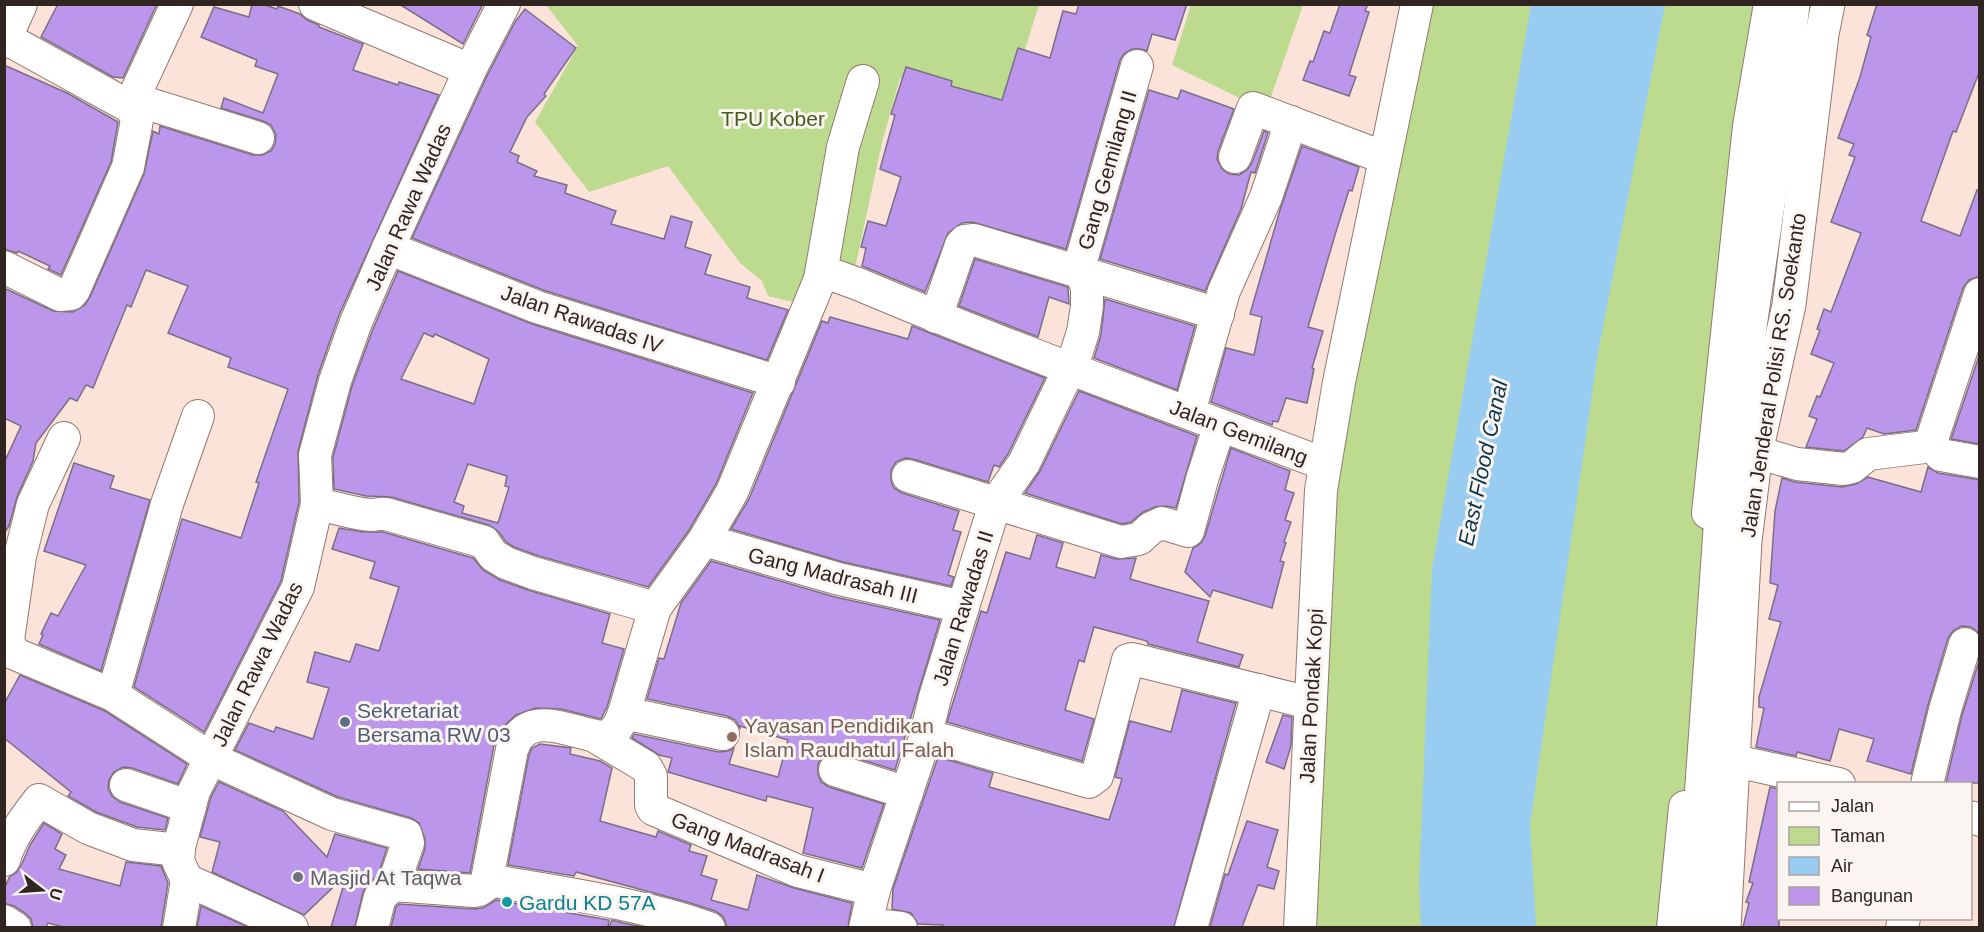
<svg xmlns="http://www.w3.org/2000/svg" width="1984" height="932" viewBox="0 0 1984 932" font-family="Helvetica,sans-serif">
<rect width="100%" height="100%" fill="#fce3da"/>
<g fill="#bcdb8f">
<polygon points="546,5 1039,5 1009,100 900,78 882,143 855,268 835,258 801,304 768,296 762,281 740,263 668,166 589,192 535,122 578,46"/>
<polygon points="1191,5 1303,5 1266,111 1172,65"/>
<polygon points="1417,5 1793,5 1697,927 1304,928 1321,490"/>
</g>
<polygon fill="#98cdf1" points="1531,5 1665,5 1598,353 1530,825 1536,927 1421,927 1419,882 1432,569"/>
<g fill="#bb96eb" stroke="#796f87" stroke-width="1.5" fill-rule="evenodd">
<polygon points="58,4 157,4 123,78 113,77 41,37"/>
<polygon points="252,4 262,4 277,9 278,6 300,14 307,20 319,25 319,27 363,44 353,70 398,85 399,82 439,95 339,315 318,375 298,451 299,502 281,581 204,732 134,687 182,519 241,538 259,483 256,482 288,389 228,367 231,358 168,333 188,286 146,270 131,307 127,305 93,388 86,385 77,401 70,398 36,443 33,461 17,497 9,526 4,534 4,463 21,426 4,418 4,288 53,311 73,312 85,305 90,297 144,174 153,131 159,134 160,126 253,155 262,155 271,151 275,144 276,135 271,125 263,121 221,108 224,98 263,113 278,74 255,66 257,60 201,37 214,7 249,17"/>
<polygon points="399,4 483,4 463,44"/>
<polygon points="1079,4 1187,4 1175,40 1152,34 1147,51 1141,49 1132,49 1124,54 1120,60 1066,249 972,222 962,223 948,233 925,292 862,266 866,248 861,247 868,221 886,226 901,177 880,169 895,115 891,114 906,67 952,81 951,86 1002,100 1018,48 1050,58 1063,11 1076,14"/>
<polygon points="1340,4 1368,4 1365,11 1369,12 1349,75 1356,77 1349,96 1303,80 1310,61 1313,62 1324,31 1330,33"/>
<polygon points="1877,4 1980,4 1980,70 1956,132 1953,131 1921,221 1960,236 1977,190 1980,190 1980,276 1969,280 1963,288 1916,430 1884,434 1867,428 1863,437 1844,451 1806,447 1817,419 1809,416 1817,396 1820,397 1834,363 1811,354 1820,330 1817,329 1824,309 1831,312 1861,233 1831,222 1855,157 1849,155 1854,144 1838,138 1860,77 1871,37 1867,35"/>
<polygon points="525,9 576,48 544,94 546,96 527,117 510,152 519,156 517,162 537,171 534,176 567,185 565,193 616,211 611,224 664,239 671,216 692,222 685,247 711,255 705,274 750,287 747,298 788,310 767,360 543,290 412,238 486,78 515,22"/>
<polygon points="4,65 67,93 118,122 111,162 61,275 48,269 50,266 18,251 17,253 4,249"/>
<polygon points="1149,90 1178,99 1181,90 1234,109 1218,151 1217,159 1222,169 1229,174 1239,175 1247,170 1252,163 1264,131 1268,133 1255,173 1251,172 1241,209 1205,291 1100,259"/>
<polygon points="1302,146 1359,167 1352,191 1349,190 1335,235 1308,327 1323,331 1312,368 1314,369 1307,403 1286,398 1278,422 1273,421 1272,425 1211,402 1226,348 1254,355 1262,317 1250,314 1280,210"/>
<polygon points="975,259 1068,287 1069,304 1049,297 1038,337 959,306"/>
<path d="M398 271 532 324 753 393 716 484 689 530 648 587 539 556 514 547 506 542 499 532 489 525 391 497 366 496 334 489 333 457 352 386 373 329ZM424 333 433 337 435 334 489 359 474 404 401 379ZM468 464 507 476 505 486 509 487 498 523 462 513 464 506 454 502Z"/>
<polygon points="1105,299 1195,326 1177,390 1094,358 1101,335"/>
<polygon points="830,317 908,339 912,326 1045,378 1008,454 999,467 994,465 988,482 913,459 905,458 896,462 891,470 891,481 894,488 902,493 959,511 953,530 961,532 948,575 954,577 951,586 843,562 731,529 749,499 822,321 828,323"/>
<polygon points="1980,353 1980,444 1951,439"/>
<polygon points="1079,391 1197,436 1176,508 1166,506 1155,507 1143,512 1131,522 1122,524 1025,493 1040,471"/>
<polygon points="1231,448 1290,471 1285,490 1294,493 1285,520 1291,522 1284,542 1286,543 1280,561 1284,562 1272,608 1213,590 1210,597 1185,572 1193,548 1201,543 1205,536"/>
<polygon points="74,463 114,476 110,488 150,500 101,671 39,644 43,635 41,634 51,613 58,616 86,565 44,551"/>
<polygon points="1928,467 1938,473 1980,480 1980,634 1971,627 1961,626 1953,631 1948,638 1928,705 1911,774 1867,761 1874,739 1839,729 1830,761 1797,752 1796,756 1756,747 1764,708 1759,707 1759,697 1781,622 1769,619 1778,585 1770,583 1775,511 1782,478 1795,482 1842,487 1856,484 1868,477 1921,492"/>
<polygon points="339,528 363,532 383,532 473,558 483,570 500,580 528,590 610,614 602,643 624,649 607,707 601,719 561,709 536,708 516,715 503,727 494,745 470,873 418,869 425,849 425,839 419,823 411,818 338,797 235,750 249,723 274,732 276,727 313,739 329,688 307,682 315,652 350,662 356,644 379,651 399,587 370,578 375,562 332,549"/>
<polygon points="1037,535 1063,543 1056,567 1095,578 1101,555 1116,559 1136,558 1130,579 1209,601 1197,642 1243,655 1239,667 1148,644 1147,641 1094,627 1084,662 1079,660 1065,710 1094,719 1082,761 947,722 981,611 987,613 1006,552 1030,559"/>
<polygon points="711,561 835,597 940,620 895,770 840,753 831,753 823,756 818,764 818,774 821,782 829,787 884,804 862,868 803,853 813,808 767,796 766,801 668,772 672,758 659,755 632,738 634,734 719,752 728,751 734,748 729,764 778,777 788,740 740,726 740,728 735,720 727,716 647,699 659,658 664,659 681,603"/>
<polygon points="1980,658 1980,783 1946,783 1962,715"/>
<polygon points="20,675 105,711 187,764 178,784 132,768 123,767 114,772 109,780 108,788 112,796 120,802 168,818 165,830 137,827 96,812 68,796 71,792 4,738 4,704"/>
<polygon points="1182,690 1236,703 1174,927 943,927 943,925 918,924 911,913 892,909 893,889 938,757 993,773 989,787 1109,820 1122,779 1115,777 1130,721 1171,732"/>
<polygon points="1283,715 1292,717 1291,746 1284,769 1266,762"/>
<polygon points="540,744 571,748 570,754 600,761 612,768 600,821 656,837 658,831 691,845 689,851 707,856 701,875 717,880 711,900 748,910 757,875 794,888 852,903 848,927 727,927 723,916 715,911 687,902 576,872 574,876 508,865 529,755 532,748"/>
<polygon points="219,782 283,811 327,857 335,834 387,848 378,875 368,884 363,892 355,927 331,927 347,874 304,915 212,872 220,842 200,837 211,797"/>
<polygon points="1770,787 1779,789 1779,927 1743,927 1749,903 1746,902 1753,883 1749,882"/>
<polygon points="1247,821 1278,830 1267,867 1279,871 1274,889 1258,885 1242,927 1210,927 1225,874 1228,875"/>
<polygon points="44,823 62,834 55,849 66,855 59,869 120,886 126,862 161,866 168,883 161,927 64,927 48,923 46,927 33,927 31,919 25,913 14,906 4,903 4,889 10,876 16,873 21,866 30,845"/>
<polygon points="496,900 609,920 608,927 391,927 396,907 399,904 473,909 483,908"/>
<polygon points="201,906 248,927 197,927"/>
<polygon points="612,920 623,923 643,927 609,927"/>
</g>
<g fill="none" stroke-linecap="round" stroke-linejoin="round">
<defs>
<g id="minor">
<polyline points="315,4 470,70"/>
<polyline points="7,39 132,108"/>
<polyline points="4,42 21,4"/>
<polyline points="133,99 258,138"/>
<polyline points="1235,157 1253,108 1385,158"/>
<polyline points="388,248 537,307 779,382"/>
<polyline points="4,267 60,295 71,294 74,290 128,167 137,120 132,108 133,99 177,4"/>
<polyline points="820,279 843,147 863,81"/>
<polyline points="1980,294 1933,436 1933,446 1941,455 1980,462"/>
<polyline points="936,317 961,245 965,241 974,240 1218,314"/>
<polyline points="1189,412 1224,291 1266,197 1291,122"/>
<polyline points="64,438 33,504 20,556 8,640 13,653 113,695 212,759 332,814 406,835 408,843 393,885"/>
<polyline points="1756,452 1797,464 1844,469 1852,467 1868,454 1933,446"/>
<polyline points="908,476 1121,542 1139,539 1151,528 1162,523 1188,531 1203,476 1220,425"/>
<path d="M317 504C334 507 353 514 371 515 377 515 380 513 386 514L484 542 493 555 506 563 533 573 655 608"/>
<polyline points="1708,513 1749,126 1770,4"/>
<polyline points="704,540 839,579 963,607"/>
<polyline points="113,695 167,504 198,416"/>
<polyline points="624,713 723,734"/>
<polyline points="926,735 1089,782 1097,776 1128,660 1132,659 1310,703"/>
<polyline points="596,737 646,767 651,776 651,805 653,809 798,871 874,890"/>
<polyline points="1708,755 1839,784"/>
<polyline points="835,770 907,793"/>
<polyline points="1927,784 1945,710 1965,644"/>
<polyline points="126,785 190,807"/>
<polyline points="1970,817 1980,820"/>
<path d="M4 860C10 838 25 818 39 800L88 828 133 845 179 850"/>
<path d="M488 880C562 893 638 903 709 928"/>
<polyline points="4,921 15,928"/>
<polyline points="867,924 901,928"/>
<polyline points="179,928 187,880"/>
<polyline points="292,928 187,880 178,861 179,847 194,791 298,587 317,504 315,455 335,381 356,322 388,248 470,70 504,4"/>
<path d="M372 928 380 897 393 885 474 891 479 890 486 885 512 749C514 745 516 739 519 736 538 712 578 735 602 737 615 735 620 724 624 713L655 608 704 540 732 492 820 279 833 275 858 284C1012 349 1168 405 1324 464"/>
<polyline points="865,928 874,890 926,735 935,697 995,504 1024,463 1075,357 1083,332 1087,306 1087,287 1079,268 1137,66"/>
<polyline points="1191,928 1259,690"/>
<polyline points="1300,928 1321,490 1339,382 1417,4"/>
<polyline points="1673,928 1685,807"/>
<polyline points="1902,928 1904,918"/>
</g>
<g id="major">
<polyline points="1697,928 1696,869 1720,530 1776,150 1793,4"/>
<polyline points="1724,928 1745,541 1756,452 1789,305 1822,34 1828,4"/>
</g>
</defs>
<use href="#minor" stroke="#93786e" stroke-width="34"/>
<use href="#major" stroke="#93786e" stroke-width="35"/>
<use href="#minor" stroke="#fff" stroke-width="32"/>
<use href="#major" stroke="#fff" stroke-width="33"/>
</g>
<circle fill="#5c6f8a" stroke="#fbf5f2" stroke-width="2" cx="345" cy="722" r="6"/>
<circle fill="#8d6e63" stroke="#fbf5f2" stroke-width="2" cx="732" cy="737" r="6"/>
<circle fill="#6b7280" stroke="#fbf5f2" stroke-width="2" cx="298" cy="877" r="6"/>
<circle fill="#0f9aa8" stroke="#fbf5f2" stroke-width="2" cx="507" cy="902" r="6"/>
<g text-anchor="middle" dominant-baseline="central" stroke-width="6" stroke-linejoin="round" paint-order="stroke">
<g font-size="21" fill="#465d1d" stroke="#fbf5f2">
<text x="773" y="118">TPU Kober</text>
</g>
<g font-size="21" fill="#312521" stroke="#fbf5f2">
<text transform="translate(1107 170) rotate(-74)">Gang Gemilang II</text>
<text transform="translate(408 207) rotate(-66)">Jalan Rawa Wadas</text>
<text transform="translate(582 319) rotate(19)">Jalan Rawadas IV</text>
<text transform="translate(1773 375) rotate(-81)">Jalan Jenderal Polisi RS. Soekanto</text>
<text transform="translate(1239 432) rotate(21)">Jalan Gemilang</text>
<text transform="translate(833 575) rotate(14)">Gang Madrasah III</text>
<text transform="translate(963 608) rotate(-73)">Jalan Rawadas II</text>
<text transform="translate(257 664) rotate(-64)">Jalan Rawa Wadas</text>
<text transform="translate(1311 696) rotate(-87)">Jalan Pondak Kopi</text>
<text transform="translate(748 847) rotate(21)">Gang Madrasah I</text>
</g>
<g font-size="21" fill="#4e5e75" stroke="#fbf5f2" text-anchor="start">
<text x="357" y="710">Sekretariat<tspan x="357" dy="24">Bersama RW 03</tspan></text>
</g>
<g font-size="21" fill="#785e54" stroke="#fbf5f2" text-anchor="start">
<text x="744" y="725">Yayasan Pendidikan<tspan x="744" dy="24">Islam Raudhatul Falah</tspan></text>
</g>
<g font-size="21" fill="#5b616d" stroke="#fbf5f2" text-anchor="start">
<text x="310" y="877">Masjid At Taqwa</text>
</g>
<g font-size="21" fill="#0d838f" stroke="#fbf5f2" text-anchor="start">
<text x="519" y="902">Gardu KD 57A</text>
</g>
<g font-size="22" font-style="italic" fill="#0b364e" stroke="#fbf5f2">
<text transform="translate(1483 463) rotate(-78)">East Flood Canal</text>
</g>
</g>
<rect width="1984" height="932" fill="none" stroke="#312521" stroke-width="12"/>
<rect x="1777" y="782" width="195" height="138" fill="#fbf5f2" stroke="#aaa29e" stroke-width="1.5"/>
<rect x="1789" y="802" width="30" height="9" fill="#ffffff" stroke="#aaa29e" stroke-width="1.5"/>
<text x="1831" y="812" font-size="18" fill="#312521">Jalan</text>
<rect x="1789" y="827" width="30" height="18" fill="#bcdb8f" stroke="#aaa29e" stroke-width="1.5"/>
<text x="1831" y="842" font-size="18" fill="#312521">Taman</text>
<rect x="1789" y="857" width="30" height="18" fill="#98cdf1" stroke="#aaa29e" stroke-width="1.5"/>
<text x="1831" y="872" font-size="18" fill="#312521">Air</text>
<rect x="1789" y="887" width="30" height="18" fill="#bb96eb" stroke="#aaa29e" stroke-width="1.5"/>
<text x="1831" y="902" font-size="18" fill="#312521">Bangunan</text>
<g transform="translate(42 890) rotate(107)" stroke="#fbf5f2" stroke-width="4.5" paint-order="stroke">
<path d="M0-4.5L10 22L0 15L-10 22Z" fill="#312521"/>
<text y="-9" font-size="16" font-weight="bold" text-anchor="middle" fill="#312521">U</text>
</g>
</svg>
